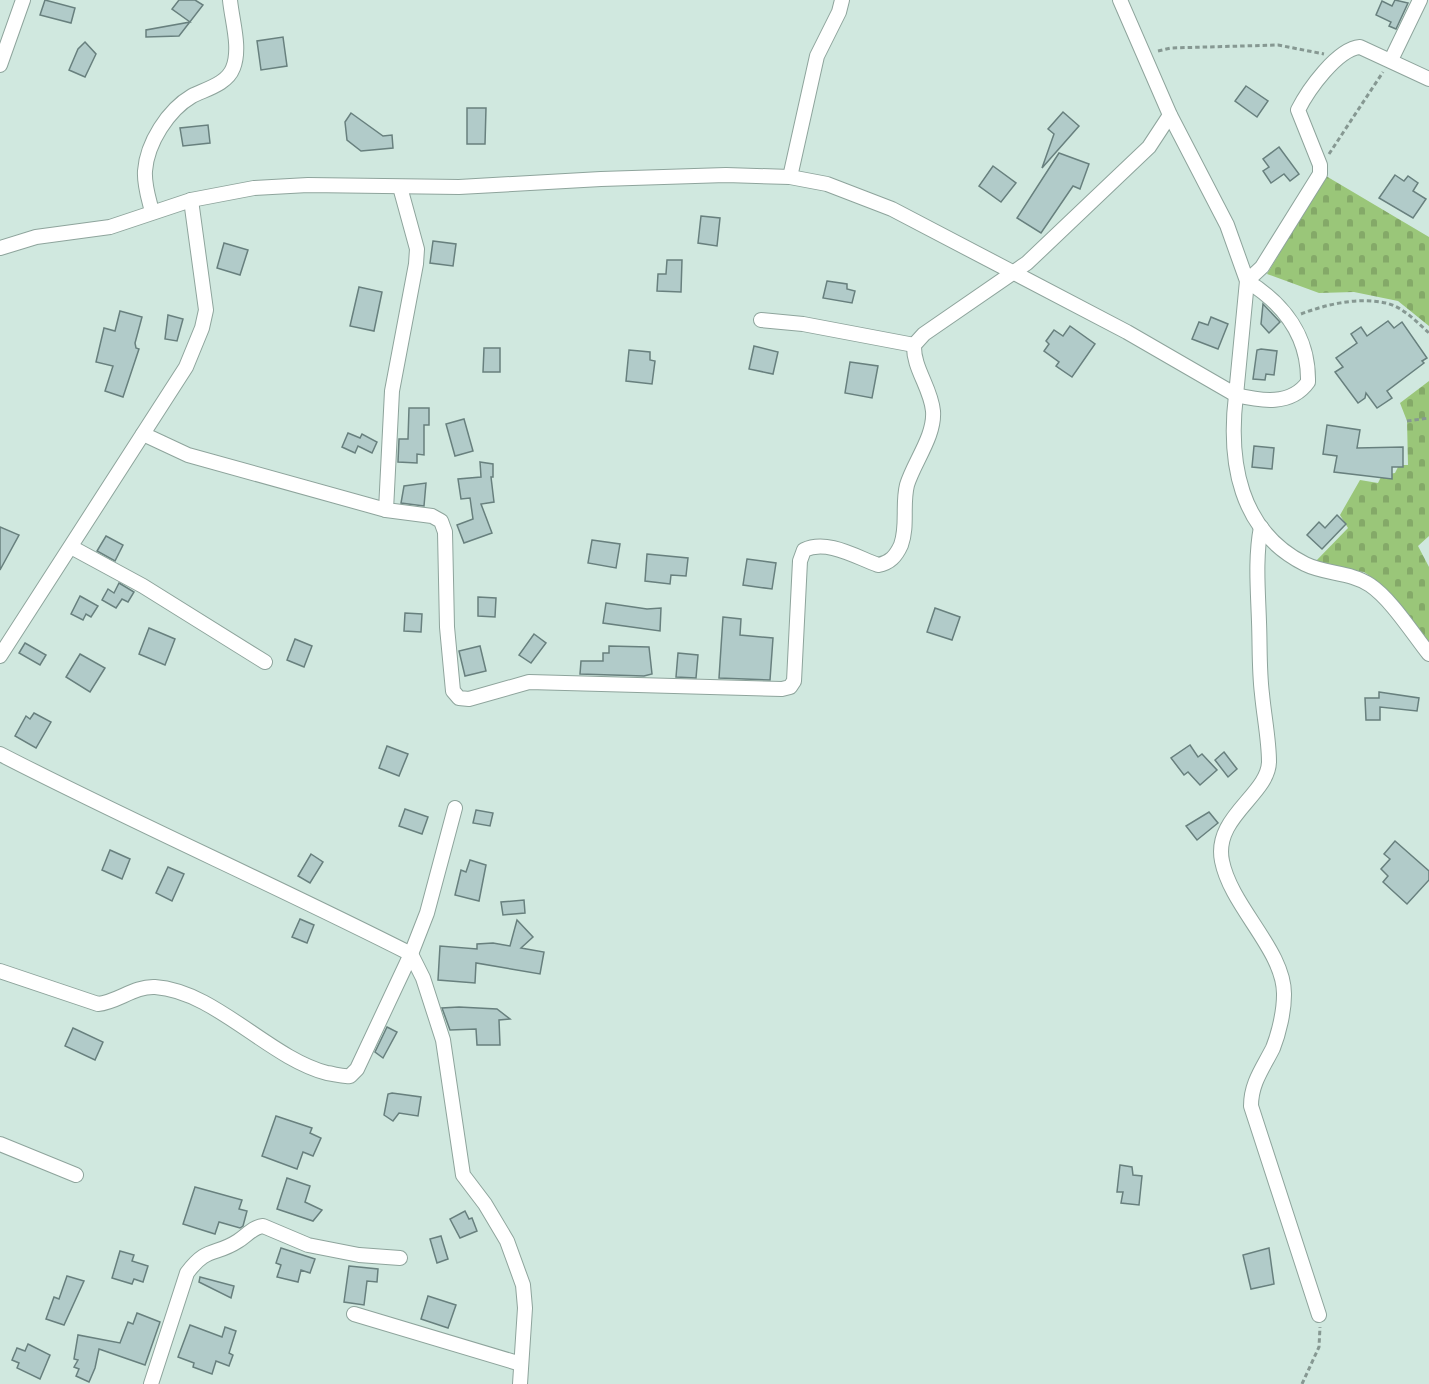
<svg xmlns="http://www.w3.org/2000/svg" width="1429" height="1384" viewBox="0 0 1429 1384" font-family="'Exo 2',sans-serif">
<defs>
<pattern id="cemetery-stones" width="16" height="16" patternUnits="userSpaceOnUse" patternTransform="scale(1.5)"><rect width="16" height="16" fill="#9ac679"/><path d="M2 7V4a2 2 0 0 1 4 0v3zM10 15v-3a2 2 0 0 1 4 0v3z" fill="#84a968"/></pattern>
</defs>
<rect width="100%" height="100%" fill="#d0e8df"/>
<g fill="url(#cemetery-stones)">
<polygon points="1326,176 1429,237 1429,326 1398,301 1354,292 1319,293 1267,274"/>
<polygon points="1429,381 1429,536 1418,546 1429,567 1429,646 1377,581 1364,572 1338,569 1315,562 1348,528 1340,515 1360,480 1378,483 1382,475 1395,473 1399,465 1408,465 1407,421 1400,403"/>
</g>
<g fill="#b1cbc9" stroke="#68807e" stroke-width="1.5">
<polygon points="45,0 75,8 71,23 40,15"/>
<polygon points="179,0 195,0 203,5 179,36 146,37 146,30 190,22 172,9"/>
<polygon points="1395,0 1408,3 1396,29 1389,26 1391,22 1376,15 1382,1 1392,6"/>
<polygon points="283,37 287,66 261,70 257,41"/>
<polygon points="85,42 96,54 85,77 69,70 78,49"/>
<polygon points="1246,86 1268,101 1257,117 1235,101"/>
<polygon points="467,108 486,108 485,144 467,144"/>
<polygon points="1063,112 1079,126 1042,168 1054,134 1048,129"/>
<polygon points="351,113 383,136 392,135 393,148 361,151 347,140 345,122"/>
<polygon points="208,125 210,143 183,146 180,128"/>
<polygon points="1279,147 1299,174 1290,181 1284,174 1271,183 1263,171 1269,167 1263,159"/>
<polygon points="1059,153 1089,164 1080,189 1073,186 1041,233 1017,218"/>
<polygon points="993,166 1016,183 1001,202 979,186"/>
<polygon points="1395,175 1404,181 1408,176 1418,183 1413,191 1426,199 1413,218 1379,198"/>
<polygon points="701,216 720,218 717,246 698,243"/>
<polygon points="433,241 456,244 453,266 430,263"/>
<polygon points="224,243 248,250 240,275 217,268"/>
<polygon points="667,260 682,260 681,292 657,291 658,274 666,274"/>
<polygon points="827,281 847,284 847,289 855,291 852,303 823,298"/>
<polygon points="359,287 382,292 374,331 350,326"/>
<polygon points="1263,304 1280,322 1269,333 1261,324"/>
<polygon points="120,311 142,317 135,343 136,348 139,349 123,397 105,391 113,366 96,362 104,328 115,331"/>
<polygon points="168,315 183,319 177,341 165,339"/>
<polygon points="1211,317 1228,324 1218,349 1192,339 1199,322 1208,325"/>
<polygon points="1388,321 1394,328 1402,322 1427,358 1422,361 1424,363 1387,391 1392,398 1377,408 1366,393 1365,398 1358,403 1335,372 1343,367 1336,358 1357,343 1351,334 1361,327 1367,336"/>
<polygon points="1070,326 1095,344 1072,377 1056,366 1059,362 1044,351 1049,344 1046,341 1054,330 1063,336"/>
<polygon points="754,346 778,352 773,374 749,369"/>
<polygon points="484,348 500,348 500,372 483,372"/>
<polygon points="1261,349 1277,351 1274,375 1266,374 1265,380 1253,379 1257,350"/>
<polygon points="629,350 650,352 650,360 655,361 652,384 626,381"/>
<polygon points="850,362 878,366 872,398 845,393"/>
<polygon points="409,408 429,408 429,425 424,425 424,455 417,454 417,463 398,462 399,439 408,439"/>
<polygon points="464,419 473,451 455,456 446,424"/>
<polygon points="1327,425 1360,430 1357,448 1403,447 1403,467 1392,467 1392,479 1334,472 1337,456 1323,454"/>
<polygon points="348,433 360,438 362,434 377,442 372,453 358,446 355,453 342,447"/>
<polygon points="1254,446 1274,448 1272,469 1252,467"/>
<polygon points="480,462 493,464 493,477 491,477 494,502 481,504 492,533 464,543 457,525 473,519 470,498 461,499 458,479 481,477"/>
<polygon points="426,483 424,506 401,503 404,486"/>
<polygon points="1337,515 1346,524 1322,549 1307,535 1319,522 1325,528"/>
<polygon points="0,527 19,535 0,570"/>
<polygon points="106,536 123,545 115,561 97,551"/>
<polygon points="592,540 620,544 616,568 588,563"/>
<polygon points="647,554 688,558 686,576 671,575 670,584 645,581"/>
<polygon points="747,559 776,563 772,589 743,585"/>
<polygon points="119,583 134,592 128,602 122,599 116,608 102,600 108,589 114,593"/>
<polygon points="80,596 98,606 91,617 86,614 83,620 71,614"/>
<polygon points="478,597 496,598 495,617 478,616"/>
<polygon points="606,603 647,609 661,608 660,631 603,623"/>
<polygon points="935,608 960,617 952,640 927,632"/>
<polygon points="405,613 422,614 421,632 404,631"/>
<polygon points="723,617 741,619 740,635 773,638 770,680 719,678"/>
<polygon points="149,628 175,639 165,665 139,654"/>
<polygon points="534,634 546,643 531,663 519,655"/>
<polygon points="295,639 312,646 304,667 287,660"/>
<polygon points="25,643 46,655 40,665 19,653"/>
<polygon points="480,646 486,671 465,676 459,651"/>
<polygon points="609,646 649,647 652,674 644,676 580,674 581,661 603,661 603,653 609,653"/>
<polygon points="678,653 698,655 696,678 676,677"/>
<polygon points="80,654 105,668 90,692 66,677"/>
<polygon points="1379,692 1419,698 1417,711 1380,707 1380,720 1366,720 1365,698 1379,698"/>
<polygon points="34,713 51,722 36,748 15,736 26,716 30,719"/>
<polygon points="1190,745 1198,757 1202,754 1217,770 1200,785 1188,772 1184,775 1171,758"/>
<polygon points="387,746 408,754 399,776 379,768"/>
<polygon points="1224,752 1237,769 1228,777 1215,760"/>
<polygon points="405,809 428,817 422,834 399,826"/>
<polygon points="476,810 493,813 490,826 473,823"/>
<polygon points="1209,812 1218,823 1197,840 1186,826"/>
<polygon points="1395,841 1429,871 1429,880 1407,904 1383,882 1388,876 1381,869 1390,859 1384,854"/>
<polygon points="110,850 130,859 122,879 102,870"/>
<polygon points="311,854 323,862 310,883 298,876"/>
<polygon points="470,860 486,865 479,901 455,895 461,870 466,872"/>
<polygon points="168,867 184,874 172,901 156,893"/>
<polygon points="524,900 525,913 503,915 501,902"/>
<polygon points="300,919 314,925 307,943 292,937"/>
<polygon points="517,920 533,937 521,948 544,952 540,974 476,963 475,983 438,980 440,946 477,949 477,944 493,943 510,946"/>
<polygon points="459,1007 497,1009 510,1019 499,1020 500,1045 477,1045 476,1029 450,1030 442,1008"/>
<polygon points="387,1027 397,1032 383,1058 375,1052"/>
<polygon points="73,1028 103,1042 95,1060 65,1046"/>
<polygon points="392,1093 421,1097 418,1116 399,1113 393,1121 384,1115 388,1094"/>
<polygon points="276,1116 312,1128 310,1133 321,1138 313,1156 303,1152 297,1169 262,1156"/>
<polygon points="1120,1165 1132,1167 1133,1175 1142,1176 1139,1205 1121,1203 1123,1192 1117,1192"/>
<polygon points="287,1178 310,1186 305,1202 322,1210 313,1221 277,1209"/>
<polygon points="195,1187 242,1200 239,1209 247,1211 243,1226 240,1228 219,1222 215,1234 183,1224"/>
<polygon points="465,1211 469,1219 472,1218 477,1231 460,1238 450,1219"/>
<polygon points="441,1236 448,1259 437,1263 430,1239"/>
<polygon points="281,1248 315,1259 310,1273 301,1270 298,1282 277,1277 281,1265 276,1263"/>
<polygon points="1269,1248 1274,1284 1251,1289 1243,1255"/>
<polygon points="120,1251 134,1255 132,1261 148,1266 143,1282 134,1279 132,1284 112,1278"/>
<polygon points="349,1266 378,1269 377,1282 367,1281 364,1305 344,1302"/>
<polygon points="67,1276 84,1281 64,1325 46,1319 54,1297 59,1299"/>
<polygon points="200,1277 234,1286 231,1298 199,1282"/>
<polygon points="428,1296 456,1305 448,1328 421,1319"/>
<polygon points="137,1313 160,1322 145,1365 99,1349 95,1368 89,1382 76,1376 79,1369 74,1367 78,1360 74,1359 78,1335 120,1343 128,1322 133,1324"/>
<polygon points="190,1325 222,1337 225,1327 236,1331 229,1353 233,1355 229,1366 216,1361 212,1374 193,1367 194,1363 178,1357"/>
<polygon points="28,1344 50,1355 40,1379 17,1368 19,1363 12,1360 17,1348 25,1351"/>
</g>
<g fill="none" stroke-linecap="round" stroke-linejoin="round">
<defs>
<g id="minor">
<polyline points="1391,60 1420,0"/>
<polyline points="0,65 23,0"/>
<path d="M1429 79 1360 47C1337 49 1308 90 1298 110L1320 165V174L1262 267 1247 281C1284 304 1309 337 1308 382 1291 406 1261 401 1236 395 1228 461 1239 531 1305 564 1325 574 1351 572 1370 585 1391 599 1413 634 1429 654"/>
<polyline points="790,177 817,56 839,12 842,0"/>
<path d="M400 187 417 249 416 264 392 391 386 510 432 516 441 521 445 532 447 627 453 691 459 698 469 699 529 682 782 689 790 687 794 681 800 561 804 550C827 539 856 557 878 565 890 563 896 556 901 545 908 526 902 505 907 485 914 462 935 436 933 411 931 388 913 368 914 345L924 334 1027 263 1149 147 1170 115"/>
<path d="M152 212C149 199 144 185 145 171 147 143 168 110 192 96 206 89 227 84 233 68 241 48 232 21 230 0"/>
<polyline points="0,248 36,237 110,227 191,200 254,188 308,185 459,187 601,179 726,175 790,177 827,184 892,209 1127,332 1236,395 1247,281 1227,225 1170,115 1120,0"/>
<polyline points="761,320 803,324 914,345"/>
<polyline points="143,434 188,455 386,510"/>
<path d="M1261 527C1255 558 1258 590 1259 622 1260 646 1259 670 1262 694 1264 716 1269 740 1269 762 1268 795 1213 817 1222 861 1231 907 1285 951 1284 995 1284 1011 1279 1033 1273 1048 1263 1068 1251 1083 1251 1106L1319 1315"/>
<polyline points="71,547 143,586 265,662"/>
<polyline points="0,656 186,367 202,328 206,310 191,200"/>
<path d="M0 754C136 824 275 885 411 954L423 978 443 1040 463 1175 485 1204 507 1241 523 1285 525 1308 520 1384"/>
<path d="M0 971 98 1004C118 1002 134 986 155 987 215 991 269 1058 327 1073 335 1074 342 1077 350 1076L357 1069 411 954 427 913 455 808"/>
<polyline points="0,1144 76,1175"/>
<polyline points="354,1314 521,1364"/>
<path d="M151 1384 187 1273C207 1246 215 1256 238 1241 246 1236 253 1227 263 1226L308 1245 359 1255 400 1258"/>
</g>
</defs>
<use href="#minor" stroke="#8ea49c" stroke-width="16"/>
<g stroke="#869892" stroke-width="3" stroke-dasharray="4.5 3" stroke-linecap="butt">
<polyline points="1158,51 1171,48 1278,45 1324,54"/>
<polyline points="1329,154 1383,72"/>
<path d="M1301 314C1327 304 1358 297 1386 303 1403 307 1417 322 1429 333"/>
<polyline points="1407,421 1429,418"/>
<polyline points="1302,1384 1319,1347 1320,1327"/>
</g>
<use href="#minor" stroke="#fff" stroke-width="14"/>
</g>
</svg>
